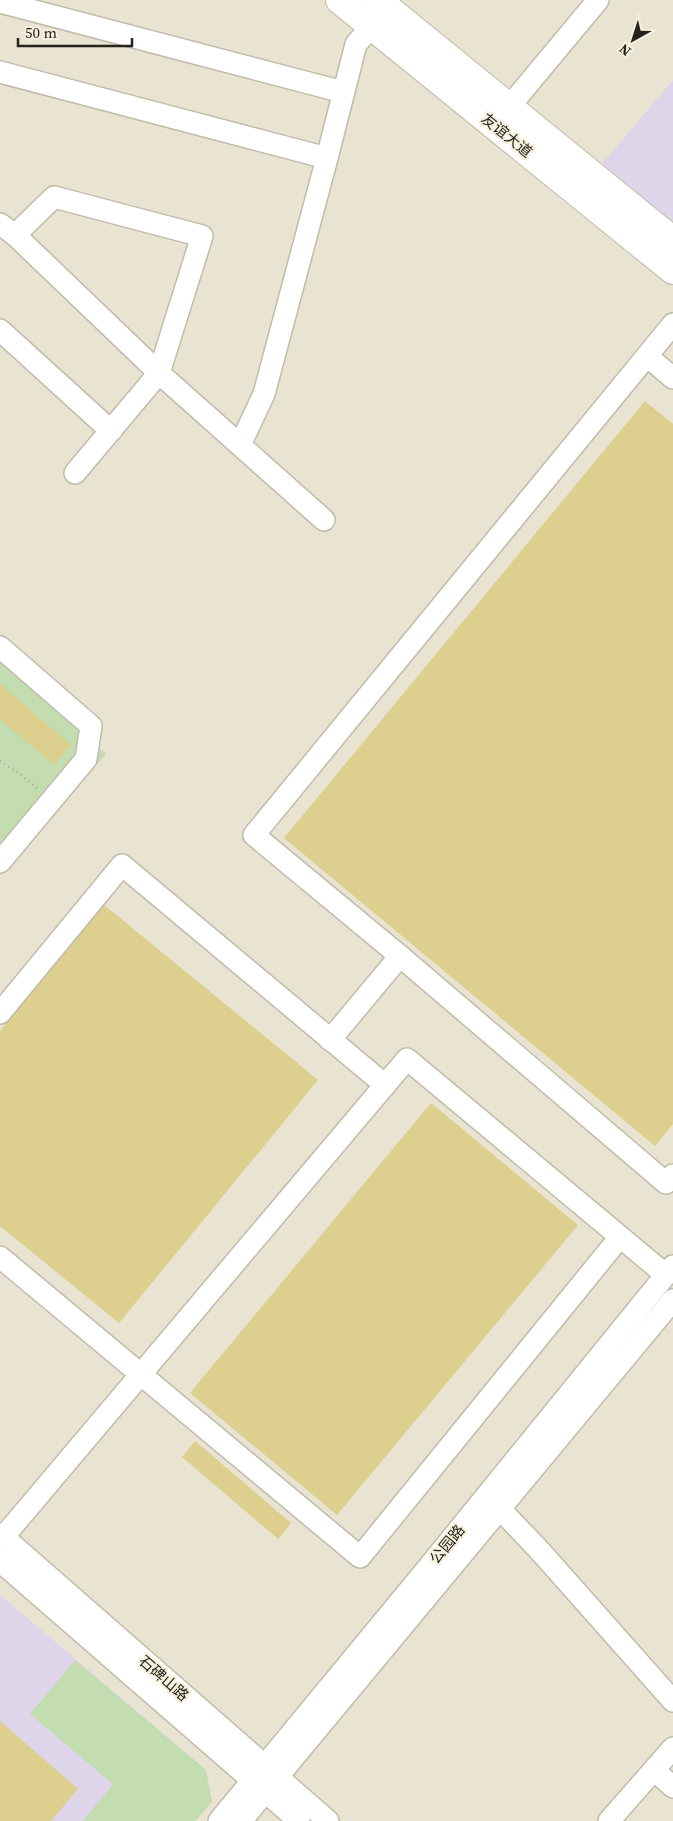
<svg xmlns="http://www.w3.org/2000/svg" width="673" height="1821" viewBox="0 0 673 1821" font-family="'Source Serif 4','Noto Sans SC',serif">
<rect width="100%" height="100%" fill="#e8e4d1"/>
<g fill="#dfd5ea">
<polygon points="673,80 673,234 595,172"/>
<polygon points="0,1595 206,1770 212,1802 195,1821 0,1821"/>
</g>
<g fill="#c3dcb0">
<polygon points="0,662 106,754 0,876"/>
<polygon points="75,1660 206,1770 212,1802 195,1821 83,1821 113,1784 30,1714"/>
</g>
<g fill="#ddcf8d">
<polygon points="645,401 673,424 673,1124 655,1146 284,838"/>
<polygon points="0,684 71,745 54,765 0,719"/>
<polygon points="103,904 318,1080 119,1323 0,1226 0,1031"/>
<polygon points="431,1103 578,1225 337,1515 190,1393"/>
<polygon points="195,1441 291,1523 278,1539 182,1457"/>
<polygon points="0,1721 78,1789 51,1821 0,1821"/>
</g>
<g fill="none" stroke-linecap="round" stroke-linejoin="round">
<defs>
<g id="minor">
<polyline points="0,2 343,92"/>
<polyline points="0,72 327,158 264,394 240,445"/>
<polyline points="509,107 598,0"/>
<polyline points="327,158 356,44 372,26"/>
<polyline points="0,224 15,235 54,197 202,236 159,373 75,473"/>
<polyline points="15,235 159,373 324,520"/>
<polyline points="0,330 111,431"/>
<polyline points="647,356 673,378"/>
<polyline points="0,647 91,726 86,759 0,862"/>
<polyline points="400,956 666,1183 673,1175"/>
<polyline points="0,1013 122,865 385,1085"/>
<polyline points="330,1040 400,956 254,835 673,324"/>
<polyline points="0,1257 360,1557 620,1237"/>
<polyline points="500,1509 540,1551 673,1701"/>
<polyline points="0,1534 328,1821"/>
<polyline points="0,1541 407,1059 666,1275"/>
<polyline points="0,1561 299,1821"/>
<polyline points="654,1770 673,1787"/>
<polyline points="219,1821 427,1569 673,1266"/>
<polyline points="241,1821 673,1300"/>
<polyline points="609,1821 673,1748"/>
</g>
<g id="major">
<polyline points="340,0 673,270"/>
<polyline points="377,0 673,241"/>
</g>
</defs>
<use href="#minor" stroke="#c0bca9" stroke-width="24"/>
<use href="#major" stroke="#c0bca9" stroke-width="30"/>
<polyline stroke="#aca999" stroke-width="2.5" stroke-dasharray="1 4" stroke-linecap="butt" points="0,761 23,776 39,790"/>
<use href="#minor" stroke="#fff" stroke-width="21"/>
<use href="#major" stroke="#fff" stroke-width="28"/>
</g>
<g text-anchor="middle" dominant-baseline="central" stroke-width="4.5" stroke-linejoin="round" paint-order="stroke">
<g font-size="15" fill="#25231c" stroke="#f5f1de">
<text transform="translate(507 135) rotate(39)">友谊大道</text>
<text transform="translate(447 1544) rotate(-51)">公园路</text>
<text transform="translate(164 1678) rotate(41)">石碑山路</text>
</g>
</g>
<g transform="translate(633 40) rotate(219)" stroke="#f5f1de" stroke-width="4" paint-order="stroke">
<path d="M0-4L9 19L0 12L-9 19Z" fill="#25231c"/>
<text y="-8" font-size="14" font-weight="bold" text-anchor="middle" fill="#25231c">N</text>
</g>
<path d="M18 38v8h114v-8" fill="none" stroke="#25231c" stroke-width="2.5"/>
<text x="25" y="38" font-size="15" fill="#25231c" stroke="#f5f1de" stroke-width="4" paint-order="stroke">50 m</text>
</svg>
